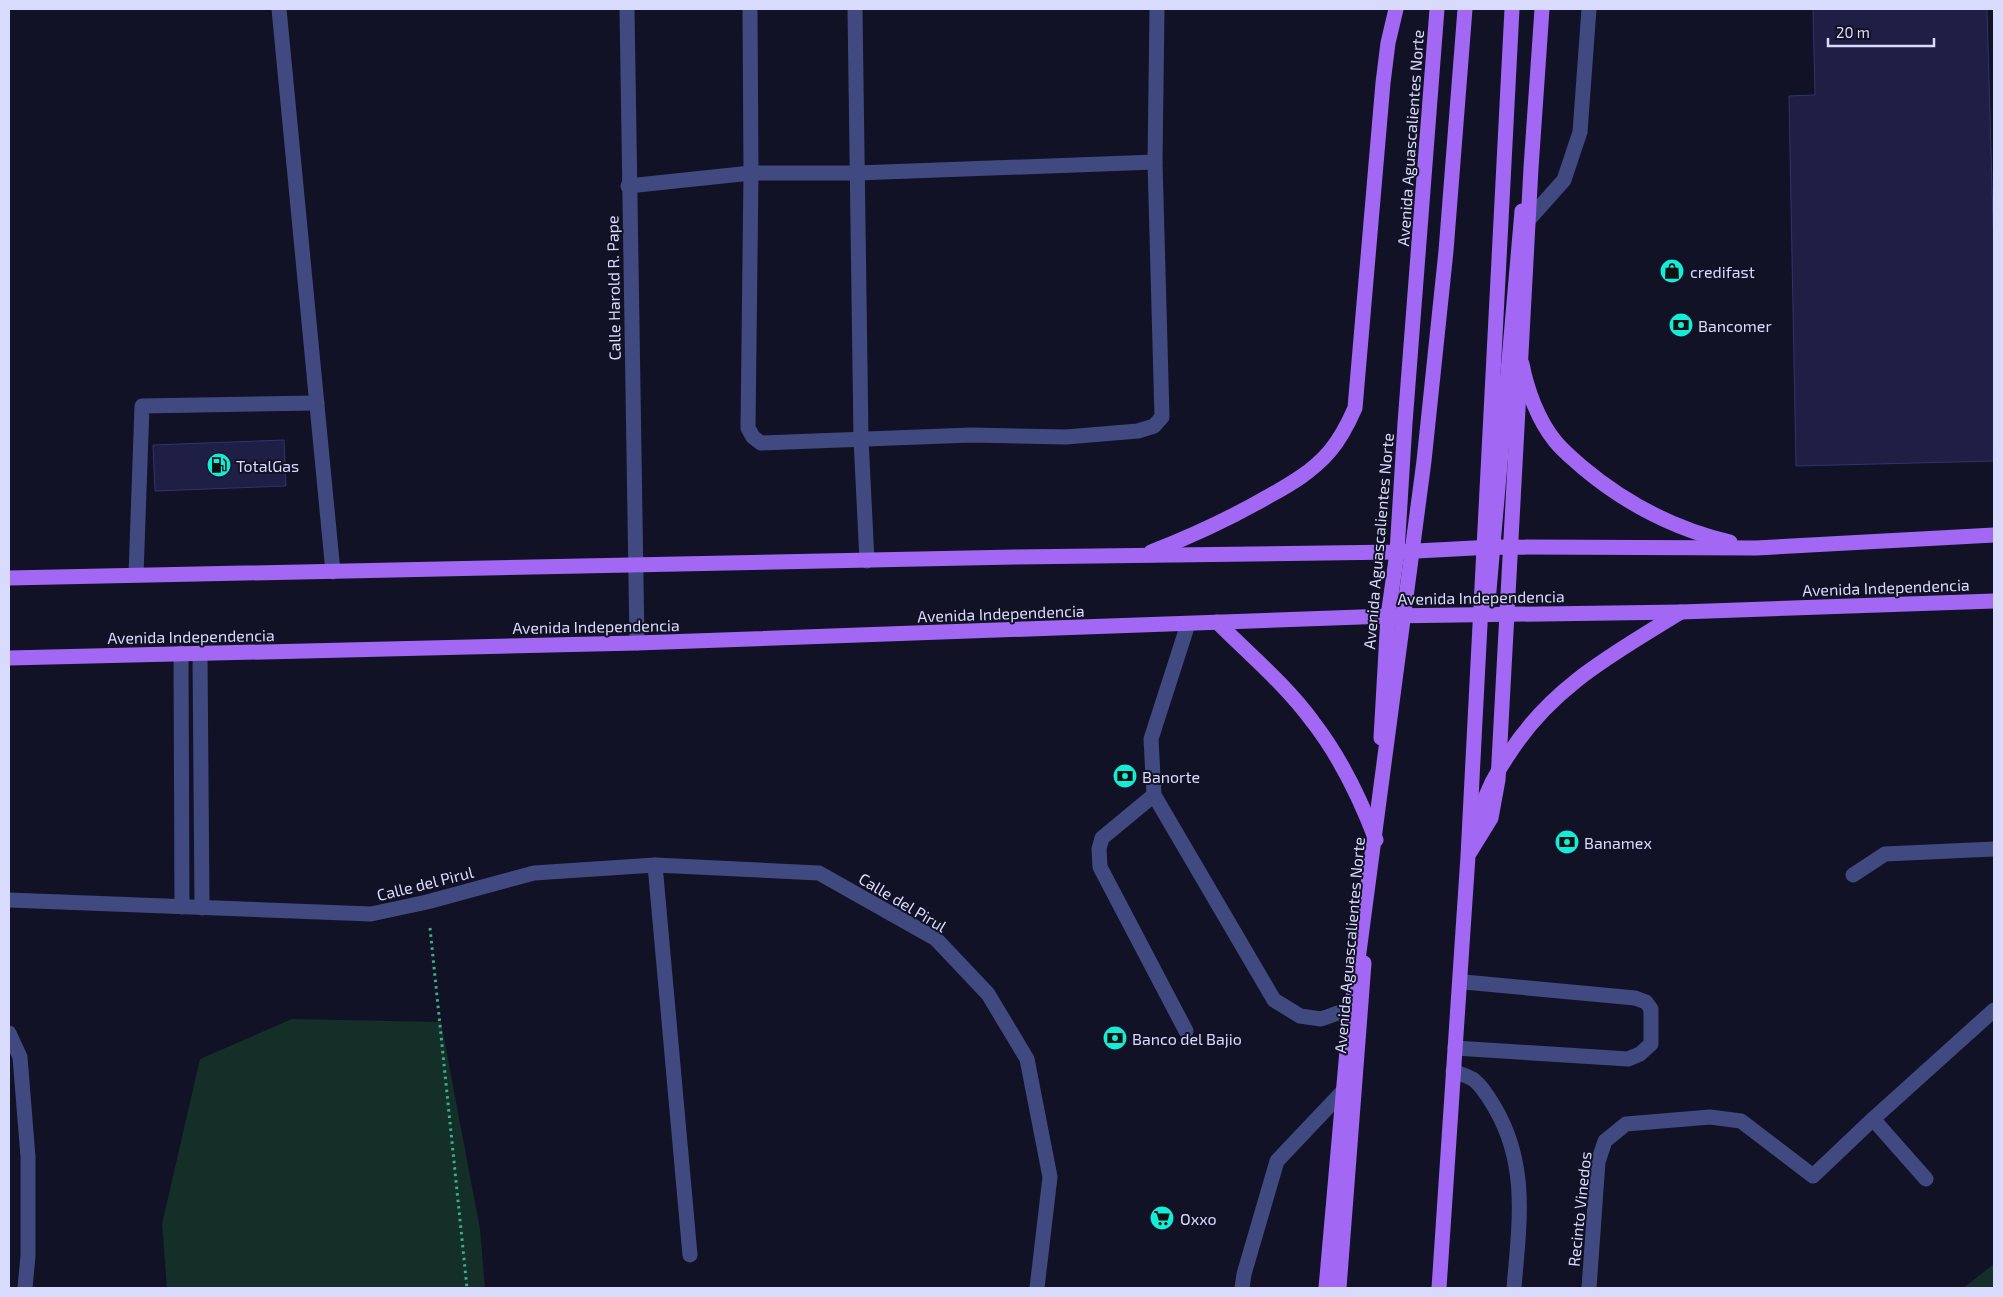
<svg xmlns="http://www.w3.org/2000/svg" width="2003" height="1297" viewBox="0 0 2003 1297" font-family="'Exo 2',sans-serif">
<rect width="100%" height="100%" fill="#111225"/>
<g fill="#142e28">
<polygon points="292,1019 441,1022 480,1229 485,1288 167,1288 162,1224 200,1059"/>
<polygon points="1994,1264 1994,1288 1963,1288"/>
</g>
<g fill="#1f1e44" stroke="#32336e">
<polygon points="1813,9 1987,9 1994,257 1994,461 1796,466 1789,96 1815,95"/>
<polygon points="284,440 286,486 155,491 153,445"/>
</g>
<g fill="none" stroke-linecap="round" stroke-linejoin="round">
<polyline stroke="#39af90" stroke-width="3" stroke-dasharray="2.5 4" stroke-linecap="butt" points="430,928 467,1288"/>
<g stroke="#404a80" stroke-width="15">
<polyline points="279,9 333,572"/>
<polyline points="627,9 637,643"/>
<polyline points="750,9 751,173 748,428 753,437 761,443 971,435 1066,437 1138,431 1154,426 1162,417 1155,162 1157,9"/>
<polyline points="855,9 861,439 867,561"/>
<polyline points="628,186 751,173 857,173 1155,162"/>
<polyline points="1523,226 1564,180 1580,132 1589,9"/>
<polyline points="136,575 142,406 317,403"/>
<polyline points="1188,624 1151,739 1154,795 1274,1000 1300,1016 1321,1019 1360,1005"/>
<polyline points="181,653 182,907"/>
<polyline points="200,653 202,908"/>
<polyline points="1154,795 1102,838 1099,849 1100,867 1186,1031"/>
<polyline points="655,865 690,1255"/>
<polyline points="1853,875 1885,854 1994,849"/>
<polyline points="9,900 371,914 427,902 534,873 655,865 819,873 936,939 988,994 1027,1059 1050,1177 1037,1288"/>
<polyline points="9,1033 20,1057 28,1157 28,1256 25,1288"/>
<polyline points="1455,1048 1628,1059 1640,1054 1651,1044 1651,1009 1646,1002 1635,998 1464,982"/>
<path d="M1453 1071C1459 1074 1469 1076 1474 1080 1483 1087 1489 1098 1495 1108 1529 1166 1519 1225 1514 1288"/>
<polyline points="1873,1119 1926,1179"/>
<polyline points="1242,1288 1244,1274 1277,1161 1348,1086"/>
<polyline points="1589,1288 1598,1162 1605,1141 1626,1124 1710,1117 1741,1121 1813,1176 1873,1119 1994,1010"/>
</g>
<g stroke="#a368f3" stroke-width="15">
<path d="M1522 364C1527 390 1538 420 1555 441 1562 450 1573 459 1582 467 1626 504 1674 529 1730 542"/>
<path d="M1151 552C1192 536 1231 518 1269 496 1291 484 1313 471 1330 451 1341 438 1348 424 1355 408L1383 83 1388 43 1396 9"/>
<polyline points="9,578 1015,557 1397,552 1493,547 1756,548 1994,535"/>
<polyline points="1488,602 1522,211"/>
<path d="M1217 622C1249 654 1286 685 1313 722 1341 758 1360 798 1376 840"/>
<polyline points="9,658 637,643 1388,616 1681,612 1994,601"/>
<polyline points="1381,738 1388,616 1397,552 1405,423 1437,9"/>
<path d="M1476 831C1479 820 1482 809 1485 798 1491 783 1500 767 1509 754 1552 686 1615 653 1681 612"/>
<polyline points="1339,1288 1364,963"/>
</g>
<g stroke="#a368f3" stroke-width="15">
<polyline points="1470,852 1491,818 1498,780 1531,168 1542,9"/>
<polyline points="1326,1288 1349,1028 1424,461 1446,251 1465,9"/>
<polyline points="1439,1288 1468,856 1512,9"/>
</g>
</g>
<defs>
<symbol id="shop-disc" viewBox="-11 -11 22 22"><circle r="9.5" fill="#13edd7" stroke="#111225"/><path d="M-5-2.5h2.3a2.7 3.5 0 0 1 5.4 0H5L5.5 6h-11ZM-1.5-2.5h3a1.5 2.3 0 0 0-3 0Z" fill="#111"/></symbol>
<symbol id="bank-disc" viewBox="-11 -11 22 22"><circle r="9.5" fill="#13edd7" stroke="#111225"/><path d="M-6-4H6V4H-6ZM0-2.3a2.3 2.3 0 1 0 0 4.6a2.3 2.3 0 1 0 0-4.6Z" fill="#111"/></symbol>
<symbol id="fuel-disc" viewBox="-11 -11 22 22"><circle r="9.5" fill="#13edd7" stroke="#111225"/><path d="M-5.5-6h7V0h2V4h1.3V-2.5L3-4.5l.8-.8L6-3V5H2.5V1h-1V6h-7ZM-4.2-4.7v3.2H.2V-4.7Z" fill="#111"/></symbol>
<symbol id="supermarket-disc" viewBox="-11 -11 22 22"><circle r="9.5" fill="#13edd7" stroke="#111225"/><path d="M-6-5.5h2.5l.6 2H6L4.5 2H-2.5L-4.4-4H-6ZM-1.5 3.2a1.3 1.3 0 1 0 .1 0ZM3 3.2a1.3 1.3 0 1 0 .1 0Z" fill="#111"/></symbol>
</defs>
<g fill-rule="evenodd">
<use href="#shop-disc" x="1658" y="257" width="28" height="28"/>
<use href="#bank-disc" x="1667" y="311" width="28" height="28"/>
<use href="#fuel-disc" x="205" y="451" width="28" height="28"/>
<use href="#bank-disc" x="1111" y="762" width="28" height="28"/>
<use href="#bank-disc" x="1553" y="828" width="28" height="28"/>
<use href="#bank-disc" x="1101" y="1024" width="28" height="28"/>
<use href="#supermarket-disc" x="1148" y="1204" width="28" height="28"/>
</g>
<g text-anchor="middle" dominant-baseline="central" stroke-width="4" stroke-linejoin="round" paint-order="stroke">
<g font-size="16" fill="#d8dbfc" stroke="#111225">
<text transform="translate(1410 138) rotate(-86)">Avenida Aguascalientes Norte</text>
<text transform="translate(613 288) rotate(-91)">Calle Harold R. Pape</text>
<text transform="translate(1378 541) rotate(-85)">Avenida Aguascalientes Norte</text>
<text transform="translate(1886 587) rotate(-2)">Avenida Independencia</text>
<text transform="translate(1481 597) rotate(-1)">Avenida Independencia</text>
<text transform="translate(1001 613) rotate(-2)">Avenida Independencia</text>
<text transform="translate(596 626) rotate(-1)">Avenida Independencia</text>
<text transform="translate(191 636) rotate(-1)">Avenida Independencia</text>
<text transform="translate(425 883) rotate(-14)">Calle del Pirul</text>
<text transform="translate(903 902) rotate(31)">Calle del Pirul</text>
<text transform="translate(1349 945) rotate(-85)">Avenida Aguascalientes Norte</text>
<text transform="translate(1579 1209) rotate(-84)">Recinto Vinedos</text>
</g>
<g font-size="16" fill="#d8dbfc" stroke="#111225" text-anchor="start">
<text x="1690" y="271">credifast</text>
<text x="1698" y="325">Bancomer</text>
<text x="236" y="465">TotalGas</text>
<text x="1142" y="776">Banorte</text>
<text x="1584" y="842">Banamex</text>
<text x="1132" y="1038">Banco del Bajio</text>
<text x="1180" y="1218">Oxxo</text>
</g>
</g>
<rect width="2003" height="1297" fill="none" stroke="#d8dbfc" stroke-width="20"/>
<path d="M1828 38v8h106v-8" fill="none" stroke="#d8dbfc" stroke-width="2.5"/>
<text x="1836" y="38" font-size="15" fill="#d8dbfc" stroke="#111225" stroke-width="4" paint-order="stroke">20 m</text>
</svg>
